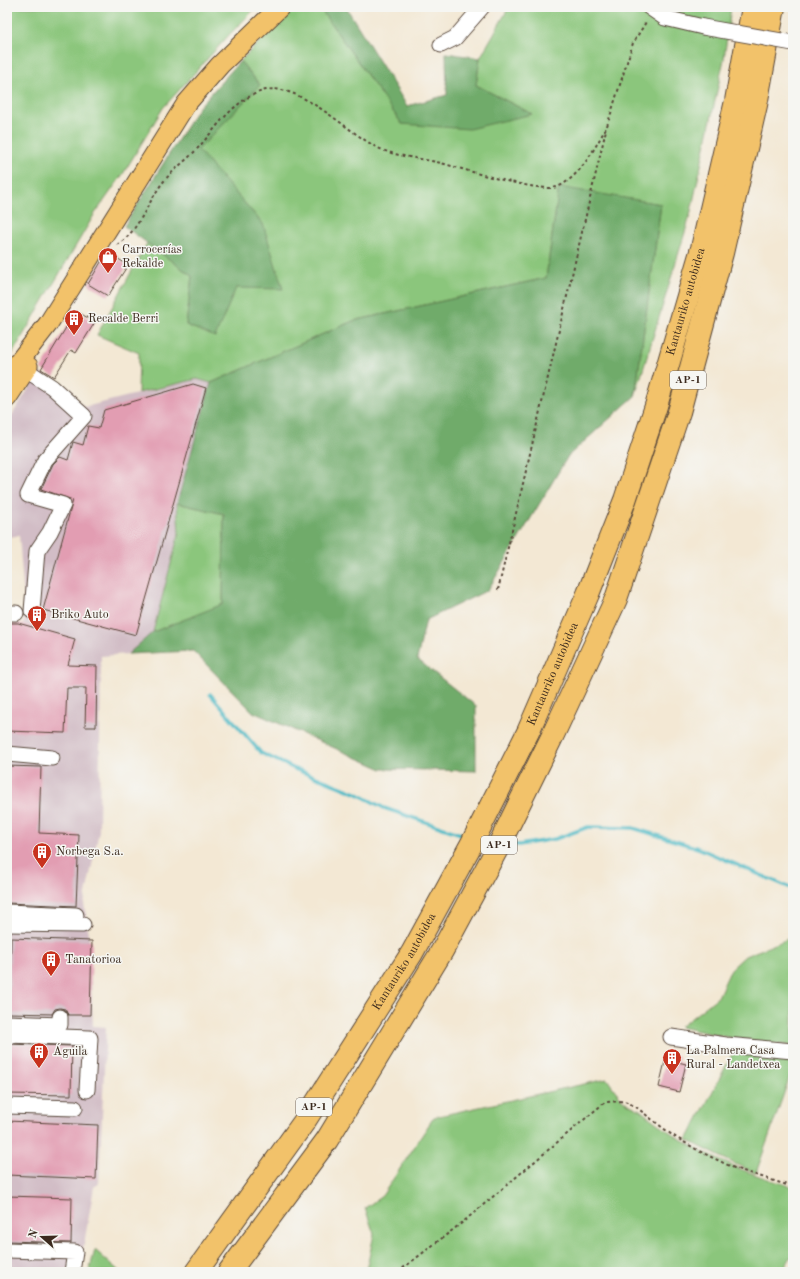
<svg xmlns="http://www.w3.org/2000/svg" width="800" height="1279" viewBox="0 0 800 1279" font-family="'Old Standard TT',serif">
<rect width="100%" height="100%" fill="#f6f6f2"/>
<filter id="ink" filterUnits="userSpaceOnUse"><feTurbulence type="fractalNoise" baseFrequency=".025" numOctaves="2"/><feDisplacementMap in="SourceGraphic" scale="8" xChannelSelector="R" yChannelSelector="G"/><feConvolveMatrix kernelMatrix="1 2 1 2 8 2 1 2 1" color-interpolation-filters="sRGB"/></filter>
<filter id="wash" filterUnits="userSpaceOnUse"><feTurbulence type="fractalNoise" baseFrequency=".012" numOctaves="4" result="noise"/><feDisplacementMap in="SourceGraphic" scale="16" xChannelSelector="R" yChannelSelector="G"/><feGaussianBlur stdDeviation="0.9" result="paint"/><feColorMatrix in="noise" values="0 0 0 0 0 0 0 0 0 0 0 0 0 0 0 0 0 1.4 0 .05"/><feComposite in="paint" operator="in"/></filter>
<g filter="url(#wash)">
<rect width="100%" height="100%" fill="#f3e8d4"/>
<polygon fill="#d2bdc6" points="39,372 85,407 197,379 211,383 177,503 179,533 153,632 128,654 101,656 99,831 84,904 89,934 93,1026 106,1027 99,1183 94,1187 79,1272 7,1272 7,651 21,650 25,611 19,536 7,537 7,423"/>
<g fill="#8bc67b" stroke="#63784c">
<polygon points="7,7 257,7 229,35 163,108 123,174 94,215 12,354 7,360"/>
<polygon points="295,7 319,7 402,124 532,114 476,85 480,58 509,7 731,7 724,59 690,216 635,396 661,204 559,188 546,278 353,321 211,383 197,379 138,393 139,353 97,335 147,243 192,276 186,325 215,336 263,224 198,150 260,85 240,61"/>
<polygon points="177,503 224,514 223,605 153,632 179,533"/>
<polygon points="793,937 793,1046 727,1037 680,1027 718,997 731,969 745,956"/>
<polygon points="735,1049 793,1056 793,1074 791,1073 756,1173 735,1164 687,1140"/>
<path d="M607 1079C612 1086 618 1095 624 1101 629 1105 635 1107 640 1110 691 1151 731 1168 793 1187V1257H791L782 1272H366L374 1234 365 1208 382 1196 434 1117Z"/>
<polygon points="95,1250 120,1272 89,1272"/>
</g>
<g fill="#70ab6b" stroke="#566a44">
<polygon points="319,7 346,7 407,106 447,95 446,53 480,58 476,85 532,114 469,129 402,124"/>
<polygon points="240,61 260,85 198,150 263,224 283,289 236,288 215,337 186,325 192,276 124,226 198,108"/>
<polygon points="559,187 661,204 635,396 568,456 488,590 426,620 417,659 476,706 476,771 382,769 253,712 193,651 128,654 153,632 223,604 224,514 177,503 211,383 353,321 546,278"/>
</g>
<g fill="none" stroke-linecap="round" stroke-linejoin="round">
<g stroke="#4bb9c5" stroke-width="3.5">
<polyline points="210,694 261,753 295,769 356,793 384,808 467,836"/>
<polyline points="508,844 519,845 555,839 588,827 633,828 698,848 793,889"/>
</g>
</g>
<g id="blocks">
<g fill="#e29db2">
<polygon points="107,252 128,265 108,296 88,284"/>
<polygon points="76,311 95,322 76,353 71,350 54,377 41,369"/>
<polygon points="193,384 206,388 136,635 43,610 73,500 41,489 53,464 60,457 68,460 73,442 83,445 88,426 99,428 104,410"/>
<polygon points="7,623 18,623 75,639 68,665 97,666 96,727 85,727 86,688 67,688 65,733 7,731"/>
<polygon points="7,766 41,767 39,833 79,835 76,906 7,903"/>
<polygon points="11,938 92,941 90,1015 68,1015 65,1009 60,1008 55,1009 52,1014 9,1013"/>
<polygon points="7,1044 72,1046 71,1095 7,1094"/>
<polygon points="667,1053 679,1056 678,1062 686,1064 679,1092 659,1087"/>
<polygon points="7,1121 98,1125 96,1179 7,1175"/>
<polygon points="7,1196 72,1198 71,1243 7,1241"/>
</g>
</g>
</g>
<g filter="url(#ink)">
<use href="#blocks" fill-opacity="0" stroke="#574639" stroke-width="1"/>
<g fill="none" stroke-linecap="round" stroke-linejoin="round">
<defs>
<g id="minor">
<polyline points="649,7 665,18 703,27"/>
<polyline points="441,45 455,38 482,7"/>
<polyline points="26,370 52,387 84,416 45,460 28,495 63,505 50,532 37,551 32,611"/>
<polyline points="7,613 16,613"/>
<polyline points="7,754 52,758"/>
<polyline points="7,912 76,915"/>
<polyline points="7,924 83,925"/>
<polyline points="7,1023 60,1025 60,1017"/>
<polyline points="7,1035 90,1038 87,1090"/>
<polyline points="671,1037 726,1045 793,1051"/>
<polyline points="7,1106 75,1108"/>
<polyline points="7,1250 75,1252 72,1272"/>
</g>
<g id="major">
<polyline points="7,377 48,324 186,104 220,65 280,7"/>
<polyline points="7,398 28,366"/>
</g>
<g id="highway">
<path id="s1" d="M196 1272 304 1122 412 953 472 843 528 732 588 594 625 500 656 406 702 248 736 101 753 7"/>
<polyline points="229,1272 327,1140 442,951 497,849 552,737 616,599 679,412 722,253 756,105 774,7"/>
</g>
</defs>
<use href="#minor" stroke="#574639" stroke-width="17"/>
<use href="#major" stroke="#574639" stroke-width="21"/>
<use href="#highway" stroke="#574639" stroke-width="24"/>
<g stroke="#574639" stroke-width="2" stroke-dasharray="3 3" stroke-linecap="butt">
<polyline points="607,126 633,43 646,22"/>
<path d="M117 245C138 233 149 199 164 181 174 169 187 160 197 149 218 126 235 98 266 90 299 82 350 134 378 148 397 157 420 158 441 163 463 169 539 193 557 187 580 178 596 146 607 126"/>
<polyline points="498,590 606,130"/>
<polyline points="398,1272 463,1222 605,1102 625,1101 636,1107 672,1135 699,1151 734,1168 793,1187"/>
</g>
<use href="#minor" stroke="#fff" stroke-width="15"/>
<use href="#major" stroke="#f2c26a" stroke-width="19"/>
<use href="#highway" stroke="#f2c26a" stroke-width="22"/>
<defs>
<polyline id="minor-bridge" points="703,27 793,43"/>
</defs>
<use href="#minor-bridge" stroke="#574639" stroke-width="17" stroke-linecap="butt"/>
<use href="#minor-bridge" stroke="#fff" stroke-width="15"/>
</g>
</g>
<defs>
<symbol id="shop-pin" viewBox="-11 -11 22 30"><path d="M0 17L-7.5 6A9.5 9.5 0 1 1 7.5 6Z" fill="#c8321e" stroke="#f6f6f2"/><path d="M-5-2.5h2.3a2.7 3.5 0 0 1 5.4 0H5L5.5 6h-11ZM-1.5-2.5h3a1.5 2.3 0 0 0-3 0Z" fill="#fff"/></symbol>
<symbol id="building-pin" viewBox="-11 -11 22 30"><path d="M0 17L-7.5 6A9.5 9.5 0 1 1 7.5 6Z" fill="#c8321e" stroke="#f6f6f2"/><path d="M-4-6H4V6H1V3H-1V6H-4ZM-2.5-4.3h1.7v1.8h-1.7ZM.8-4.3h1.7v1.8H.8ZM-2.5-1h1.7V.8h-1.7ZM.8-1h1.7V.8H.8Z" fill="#fff"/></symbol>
</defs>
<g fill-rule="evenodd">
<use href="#shop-pin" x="97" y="246" width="22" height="30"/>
<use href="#building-pin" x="63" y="308" width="22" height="30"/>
<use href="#building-pin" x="26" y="604" width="22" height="30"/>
<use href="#building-pin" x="31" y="841" width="22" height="30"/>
<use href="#building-pin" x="40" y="949" width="22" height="30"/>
<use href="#building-pin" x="28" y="1041" width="22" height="30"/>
<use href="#building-pin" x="661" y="1047" width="22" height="30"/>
</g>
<g text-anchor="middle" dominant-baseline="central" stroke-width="3" stroke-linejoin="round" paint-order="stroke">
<g fill="#f6f6f2" stroke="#73675e" stroke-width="1">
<rect x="670" y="371" width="36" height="18" rx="3"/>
<rect x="481" y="836" width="36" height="18" rx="3"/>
<rect x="296" y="1098" width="36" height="18" rx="3"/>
</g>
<g font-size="11" font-weight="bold" fill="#3b2a1e">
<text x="688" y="380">AP-1</text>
<text x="499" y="845">AP-1</text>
<text x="314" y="1107">AP-1</text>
</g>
<g font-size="12" fill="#3b2a1e" stroke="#f6f6f2" text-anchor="start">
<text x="122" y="250">Carrocerías<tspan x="122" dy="14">Rekalde</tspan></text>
<text x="88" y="319">Recalde Berri</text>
<text x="51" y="615">Briko Auto</text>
<text x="56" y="852">Norbega S.a.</text>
<text x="65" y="960">Tanatorioa</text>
<text x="686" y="1051">La Palmera Casa<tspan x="686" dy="14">Rural - Landetxea</tspan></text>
<text x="53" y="1052">Águila</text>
</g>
<g font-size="12" fill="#3b2a1e" stroke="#f6f6f2">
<text stroke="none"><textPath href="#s1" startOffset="1094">Kantauriko autobidea</textPath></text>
<text stroke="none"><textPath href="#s1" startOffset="698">Kantauriko autobidea</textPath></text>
<text stroke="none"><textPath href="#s1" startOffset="374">Kantauriko autobidea</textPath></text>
</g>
</g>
<rect width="800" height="1279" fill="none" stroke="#f6f6f2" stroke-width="24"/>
<g transform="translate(42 1237) rotate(290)" stroke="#f6f6f2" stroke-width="3" paint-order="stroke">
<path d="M0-3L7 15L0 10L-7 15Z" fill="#3b2a1e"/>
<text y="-6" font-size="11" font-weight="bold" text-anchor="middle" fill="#3b2a1e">N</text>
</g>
</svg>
